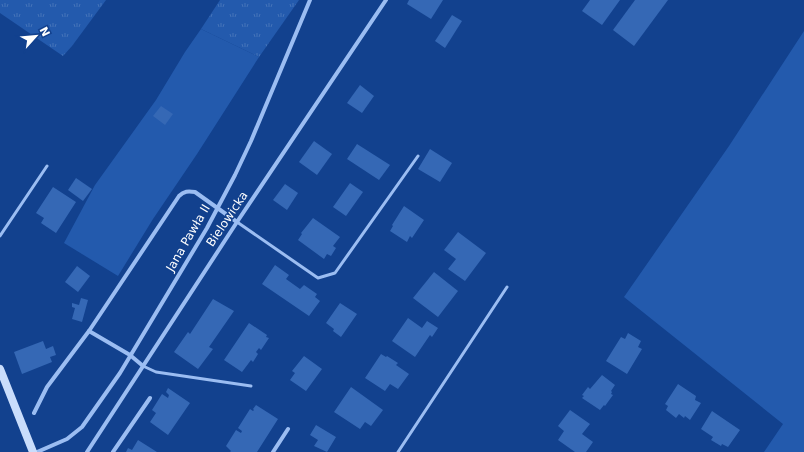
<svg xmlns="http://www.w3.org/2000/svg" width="804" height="452" viewBox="0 0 804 452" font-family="'DejaVu Sans',sans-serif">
<defs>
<pattern id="grass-tufts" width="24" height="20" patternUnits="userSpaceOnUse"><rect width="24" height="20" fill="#235aad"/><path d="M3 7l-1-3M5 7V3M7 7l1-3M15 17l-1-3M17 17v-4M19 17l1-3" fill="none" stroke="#4473b9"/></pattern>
</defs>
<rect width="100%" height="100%" fill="#12418e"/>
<g fill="url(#grass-tufts)">
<polygon points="0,0 106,0 72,46 63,56 0,13"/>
<polygon points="220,0 299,0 259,57 201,29"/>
</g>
<g fill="#235aad">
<polygon points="201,29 259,57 197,154 153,219 118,276 64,243 95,185 156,100 185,52"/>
<polygon points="804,31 804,452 764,452 783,424 624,297 729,146"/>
</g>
<g fill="#3568b5">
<polygon points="409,0 443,0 431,19 407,4"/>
<polygon points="590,0 620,0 602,25 582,11"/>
<polygon points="635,0 668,0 634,46 613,30"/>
<polygon points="452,15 462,21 445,48 435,41"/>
<polygon points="360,85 374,96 362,113 347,103"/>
<polygon points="161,106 173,114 165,125 153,116"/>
<polygon points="314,141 332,154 317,175 299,162"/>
<polygon points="357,144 390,165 379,180 347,159"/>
<polygon points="430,149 452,163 440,182 418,169"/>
<polygon points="76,178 92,189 83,201 68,190"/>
<polygon points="350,183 363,192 346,216 333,207"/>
<polygon points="285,184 298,193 287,210 273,200"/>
<polygon points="53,187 76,202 56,233 41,223 44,218 36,213"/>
<polygon points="404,206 424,220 412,238 410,236 407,242 390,231 393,226 392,225"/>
<polygon points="313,218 340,237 333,246 336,248 331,256 327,254 324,259 298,240 302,234 301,233"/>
<polygon points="458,232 486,253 465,281 448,269 456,259 444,250"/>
<polygon points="275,265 289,275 286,279 300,289 304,285 317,294 315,297 320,301 309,316 262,284"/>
<polygon points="77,266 90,276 78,292 65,282"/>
<polygon points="434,272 458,291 438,317 413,298"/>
<polygon points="81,298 88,300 82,322 72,319 75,308 72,307 72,303 79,305"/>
<polygon points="213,299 234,311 209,347 213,349 198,369 174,352 188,332 190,334"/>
<polygon points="340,303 357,314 341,337 333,331 334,329 326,323"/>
<polygon points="408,318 422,328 427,321 438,328 432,337 430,335 415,357 392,341"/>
<polygon points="249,323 267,335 266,337 269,338 261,350 259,348 256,352 258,354 253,362 251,360 242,372 224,360"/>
<polygon points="628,333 641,341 638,347 642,349 627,374 606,361 621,337 625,339"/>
<polygon points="43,341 46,349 53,346 56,355 50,357 52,362 22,374 14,352"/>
<polygon points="381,354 386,357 387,356 398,363 396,365 409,374 398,389 390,384 385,391 365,378"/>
<polygon points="304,356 322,369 306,391 290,380 295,373 292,371"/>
<polygon points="602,375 615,385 611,391 612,392 611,394 613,395 605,406 604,405 600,410 582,398 584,396 582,395 588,387 590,389"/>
<polygon points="678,384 696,396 695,400 701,403 690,420 685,416 684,418 679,414 676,418 666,410 668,406 665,404"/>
<polygon points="351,387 383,410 371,426 365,422 360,429 334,412"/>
<polygon points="168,388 190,403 168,435 150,422 156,413 152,410 162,394 168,398 169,395 166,392"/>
<polygon points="256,405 278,419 257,452 230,452 231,451 226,446 236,430 241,433 242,431 238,428 250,409 253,411 254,410 253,409"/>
<polygon points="570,410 590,424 582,434 593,442 586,452 575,452 558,440 564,431 558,426"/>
<polygon points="712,411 740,430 728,447 722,444 721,446 711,440 713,437 701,429"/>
<polygon points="316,425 336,437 327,452 314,446 318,440 310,435"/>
<polygon points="138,440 157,452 126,452 128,448 132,450"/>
</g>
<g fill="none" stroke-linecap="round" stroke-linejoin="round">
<g stroke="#9bbdf2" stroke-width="3">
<polyline points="237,222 318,278 335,273 418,156"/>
<polyline points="0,236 47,166"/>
<polyline points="143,366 156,372 251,386"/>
<polyline points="398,452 507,287"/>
</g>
<g stroke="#9bbdf2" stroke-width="4">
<polyline points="89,331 130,355 143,366"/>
<path d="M34 413 47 387 89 331 179 196C184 191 188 191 195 192L237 222"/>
<polyline points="37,452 67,439 82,427 120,373 207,228 235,175 251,141 310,0"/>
<polyline points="87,452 237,222 386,0"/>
<polyline points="113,452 150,398"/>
<polyline points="273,452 288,429"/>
</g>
<polyline stroke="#c9ddfc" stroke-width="8" points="0,369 33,452"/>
</g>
<g text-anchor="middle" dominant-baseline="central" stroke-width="3" stroke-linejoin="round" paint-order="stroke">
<g font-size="12" fill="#fff" stroke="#12418e">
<text transform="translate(227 219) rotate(-56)">Bielowicka</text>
<text transform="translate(188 238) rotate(-60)">Jana Pawła II</text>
</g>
</g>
<g transform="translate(36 36) rotate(63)" stroke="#12418e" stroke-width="3" paint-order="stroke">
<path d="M0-3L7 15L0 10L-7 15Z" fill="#ffffff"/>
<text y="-6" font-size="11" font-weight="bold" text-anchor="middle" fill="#ffffff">N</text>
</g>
</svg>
